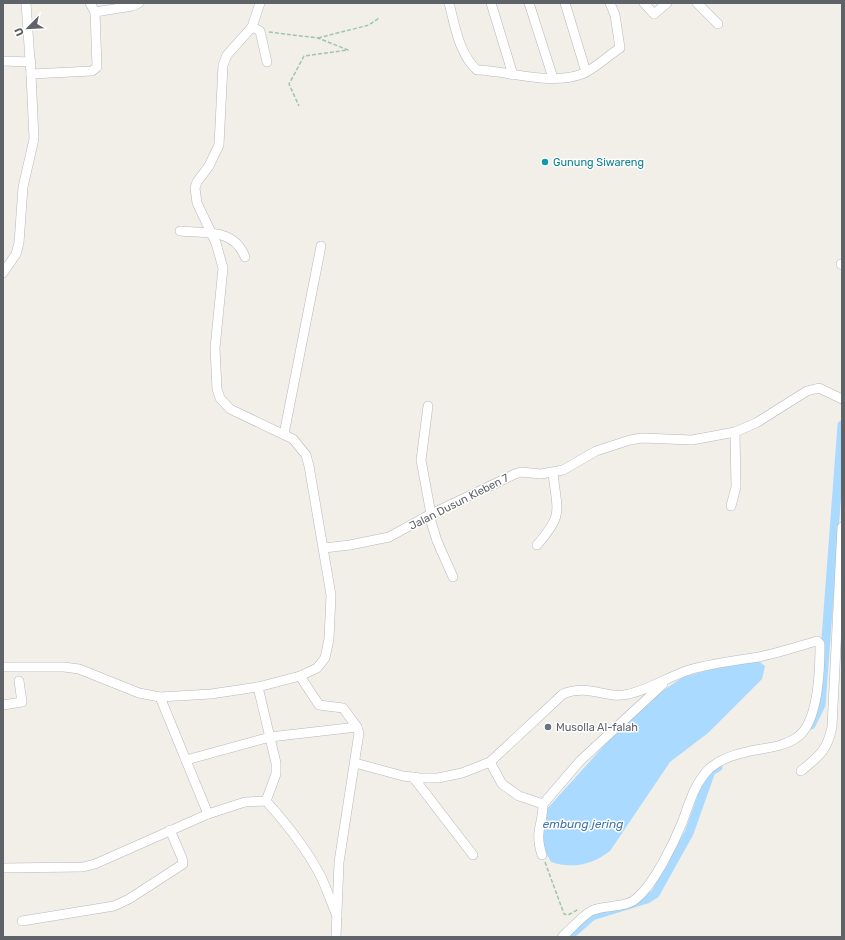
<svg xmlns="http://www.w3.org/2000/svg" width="845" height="940" viewBox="0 0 845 940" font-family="Rubik,sans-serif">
<rect width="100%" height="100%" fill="#f1efe8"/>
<path fill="#aadaff" d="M746 660H757L765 666 762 679 708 733 670 762 610 851C592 865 573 869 551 862L541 844 546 810 619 729 655 696 683 677Z"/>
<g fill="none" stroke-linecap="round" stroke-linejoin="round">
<g stroke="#aadaff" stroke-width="9">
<polyline points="811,725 821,705 842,425"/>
<polyline points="568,937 592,916 647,899 655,894 689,833 711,771 718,767"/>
</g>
<defs>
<g id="street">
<path d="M449 3C455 26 459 54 477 70 510 71 549 86 582 74 593 70 609 55 620 48L615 15 610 3"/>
<polyline points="491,3 513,75"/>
<polyline points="529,3 553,78"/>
<polyline points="565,3 586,72"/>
<polyline points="644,3 654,14 667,3"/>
<polyline points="697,3 718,24"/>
<polyline points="95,12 132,6 139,3"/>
<polyline points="252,27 260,31 267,62"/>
<polyline points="3,61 31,62"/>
<polyline points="31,74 92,71 97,67 95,12 90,3"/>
<path d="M180 231C206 234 234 228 245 257"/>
<polyline points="841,264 842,265"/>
<polyline points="3,273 16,254 19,243 23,187 34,139 31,74 26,3"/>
<polyline points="428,406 421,460 431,514"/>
<polyline points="284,434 321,246"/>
<polyline points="731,506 736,487 735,432"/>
<polyline points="429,515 437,541 453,577"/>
<path d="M537 545C564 514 557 512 553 473"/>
<polyline points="324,548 350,545 389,537 431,514 515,474 521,472 541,474 563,470 596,451 630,440 642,438 692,440 735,432 756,423 807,391 819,388 842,399"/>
<polyline points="3,667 64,667 79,669 139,693 160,697 211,694 258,687 300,676 317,668 325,658 329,639 331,595 309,466 306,455 293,439 230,409 220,398 217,389 215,348 223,268 216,243 197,203 195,188 197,182 209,166 219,145 223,65 227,55 252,27 260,3"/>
<polyline points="300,676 319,705 343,708 357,727 359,733 339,862 336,937"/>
<polyline points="258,687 276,763 276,774 266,801"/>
<polyline points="160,697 208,814"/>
<polyline points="3,705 22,702 19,681"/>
<polyline points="186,760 270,737 357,727"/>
<path d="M490 762 502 784 519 796 543 804C543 826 534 830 542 855"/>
<path d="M355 763 403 776 420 778H438L462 773 490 762 563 694C589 683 607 700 629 694 650 689 668 677 689 670 709 664 731 661 752 658 774 655 795 647 817 641L820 644C820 667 819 724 796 738 783 747 765 748 750 751 735 755 721 758 709 769 694 784 689 804 682 823 673 845 655 882 637 898 625 909 605 904 591 911 581 917 571 929 562 937"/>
<path d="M801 771C819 756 827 751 832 727L842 527"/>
<polyline points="413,777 473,855"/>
<polyline points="543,804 580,761 663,684"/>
<path d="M3 868 83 867 95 864 208 814 245 802 266 801C286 823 305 847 319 873 326 886 331 902 337 916"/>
<polyline points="22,921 114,906 129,899 183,864 182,858 170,830"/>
</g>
</defs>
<use href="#street" stroke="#b5b8bc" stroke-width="10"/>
<g stroke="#9cc7a9" stroke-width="1.5" stroke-dasharray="4 2" stroke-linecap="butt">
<polyline points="269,32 318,38 348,50 304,56 289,84 299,106"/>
<polyline points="318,38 369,25 379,18"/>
<polyline points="545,862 564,914 568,915 579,909"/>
</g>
<use href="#street" stroke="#fff" stroke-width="9"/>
</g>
<circle fill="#0f9aa8" stroke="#fff" stroke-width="1.5" cx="545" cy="162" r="4"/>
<circle fill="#6b7280" stroke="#fff" stroke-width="1.5" cx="548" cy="727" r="4"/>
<g text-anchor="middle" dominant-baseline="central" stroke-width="3" stroke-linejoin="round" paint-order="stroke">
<g font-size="11" fill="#0d838f" stroke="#fff" text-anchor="start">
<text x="553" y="162">Gunung Siwareng</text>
</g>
<g font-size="11" fill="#5f6368" stroke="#fff">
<text transform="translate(459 502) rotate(-27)">Jalan Dusun Kleben 7</text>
</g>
<g font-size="11" fill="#5b616d" stroke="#fff" text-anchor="start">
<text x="556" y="727">Musolla Al-falah</text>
</g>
<g font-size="12" font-style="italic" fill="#4174aa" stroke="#fff">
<text x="583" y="824">embung jering</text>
</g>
</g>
<rect width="845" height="940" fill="none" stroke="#5f6368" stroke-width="8"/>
<g transform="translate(28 28) rotate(246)" stroke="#ffffff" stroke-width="3" paint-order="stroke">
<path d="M0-3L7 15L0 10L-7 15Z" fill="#5f6368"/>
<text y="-6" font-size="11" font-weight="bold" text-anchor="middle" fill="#5f6368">U</text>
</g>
</svg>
